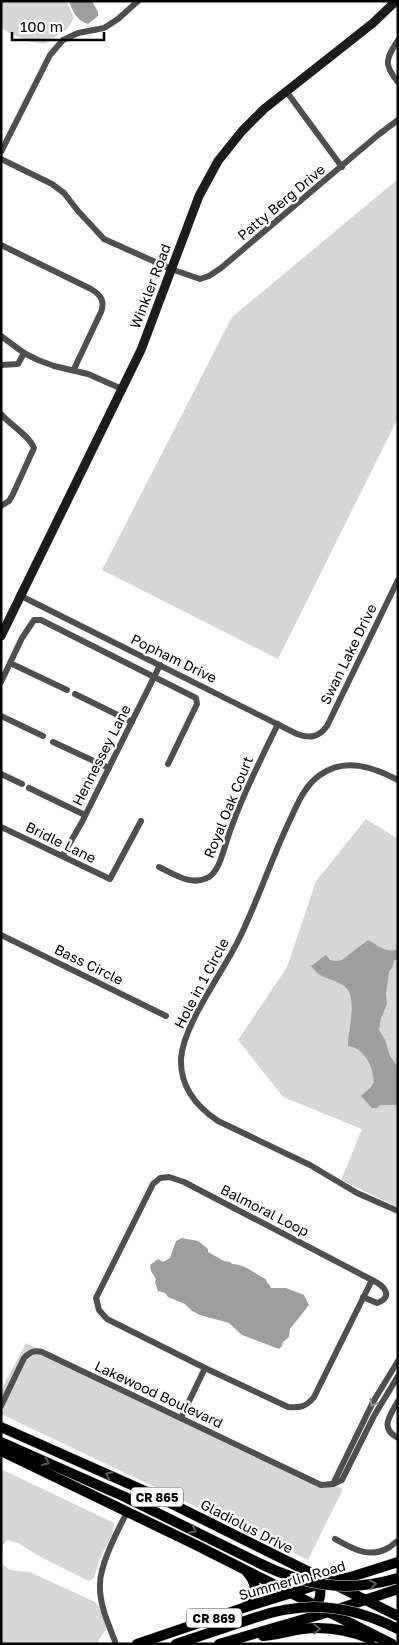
<svg xmlns="http://www.w3.org/2000/svg" width="399" height="1645" viewBox="0 0 399 1645" font-family="'Golos Text',sans-serif">
<rect width="100%" height="100%" fill="#fff"/>
<g fill="#d6d6d6">
<polygon points="1,1 66,1 74,18 67,29 45,44 26,41 1,28"/>
<polygon points="398,179 398,418 278,659 102,570 232,317"/>
<polygon points="366,819 398,839 398,1207 341,1180 362,1129 283,1097 238,1040 287,967 316,881"/>
<polygon points="26,1343 322,1484 325,1483 326,1481 343,1489 308,1560 1,1414 1,1390"/>
<polygon points="1,1469 114,1523 112,1535 101,1556 94,1578 89,1581 37,1555 18,1543 7,1540 1,1547"/>
<path d="M1 1563 10 1570 30 1572 95 1602C102 1611 105 1618 106 1630L99 1639 98 1644H1Z"/>
</g>
<g fill="#9d9d9d">
<path d="M69 1H92L98 12V16L88 24C76 20 73 12 69 1Z"/>
<path d="M368 940C378 945 386 954 398 949V960H394L392 968 389 972 386 994 387 1004 381 1018 379 1030 385 1040 390 1056 398 1067V1105H380L377 1108H372L361 1096 371 1087 374 1082C373 1067 365 1048 348 1046 348 1028 360 993 341 984 327 976 323 981 311 966L326 955 330 960 336 961 342 960Z"/>
<path d="M182 1238 198 1241 208 1249V1252L224 1261 230 1262 232 1264C247 1265 253 1273 266 1279L267 1283 269 1284 271 1288H286L304 1295 309 1305 290 1329 289 1337 283 1342 282 1346 279 1349 242 1335 229 1323 200 1315 192 1311 185 1304 168 1297 165 1293 158 1291 155 1282 156 1279 151 1271 150 1265 158 1259 163 1262 170 1258 176 1241Z"/>
</g>
<g fill="none" stroke-linecap="round" stroke-linejoin="round">
<defs>
<g id="primary">
<polyline points="1,1427 154,1495 398,1616"/>
<polyline points="1,1442 125,1497 259,1563"/>
<polyline points="1,1451 196,1545 392,1644"/>
<path d="M246 1607C256 1593 259 1586 247 1572"/>
<path d="M313 1612C320 1601 324 1590 316 1579"/>
<path d="M263 1636C276 1635 288 1631 302 1629 325 1626 349 1630 371 1639"/>
<polyline points="137,1644 246,1607 320,1584 354,1576 398,1562"/>
<polyline points="176,1644 251,1619"/>
<polyline points="219,1644 329,1612 398,1589"/>
</g>
</defs>
<use href="#primary" stroke="#dbdbdb" stroke-width="11"/>
<g stroke="#4f4f4f" stroke-width="6">
<path d="M398 40C386 59 383 64 398 82"/>
<polyline points="286,91 342,167"/>
<polyline points="1,152 50,55 63,40 78,33 104,28 118,19 138,1"/>
<polyline points="1,159 52,184 64,193 78,211 104,239 171,269 200,279 209,276 221,268 378,135 398,120"/>
<path d="M1 245 91 289C101 295 105 301 101 312L74 369"/>
<polyline points="1,336 24,353 38,360 54,366 88,374 122,389"/>
<polyline points="1,365 18,364 24,353"/>
<path d="M1 414C10 425 29 435 34 448L13 494 9 501 1 506"/>
<path d="M21 596 297 734C310 739 319 737 327 726L398 580"/>
<polyline points="10,663 67,690"/>
<polyline points="1,682 22,638 34,620 41,620 196,698 197,704 168,764"/>
<polyline points="75,694 132,722"/>
<polyline points="1,716 43,736"/>
<polyline points="53,742 109,768"/>
<polyline points="1,774 22,784"/>
<path d="M398 780C373 767 345 757 320 775 304 786 297 805 289 822 271 860 258 900 240 937 224 971 183 1024 181 1059 180 1087 197 1107 218 1121L310 1165 357 1193 398 1211"/>
<polyline points="29,788 85,815"/>
<polyline points="1,827 110,879 141,821"/>
<polyline points="63,855 82,822 160,665"/>
<path d="M159 867C174 874 192 887 209 877 219 870 222 855 226 843 239 802 259 763 278 724"/>
<polyline points="1,935 166,1016"/>
<path d="M169 1177 184 1182 372 1280 314 1397C306 1407 300 1408 288 1407L205 1368 107 1319 99 1310 96 1298 153 1184 160 1178Z"/>
<path d="M363 1297 377 1303C395 1296 383 1285 372 1280"/>
<path d="M398 1401C390 1416 379 1428 398 1438"/>
<path d="M1 1406 24 1358C30 1352 34 1350 42 1352L321 1485 333 1484 342 1480 374 1416 398 1376"/>
<polyline points="181,1418 205,1368"/>
<polyline points="333,1484 373,1402 398,1361"/>
<path d="M335 1539C352 1548 368 1559 388 1548 392 1546 394 1543 398 1541"/>
<path d="M116 1644C109 1625 99 1605 100 1584 100 1564 118 1530 127 1512"/>
</g>
<polyline stroke="#1c1c1c" stroke-width="9" points="1,636 141,350 199,196 218,161 242,131 264,109 373,23 396,1"/>
<use href="#primary" stroke="#000" stroke-width="10"/>
<defs>
<g id="primary-bridge">
<path d="M259 1563C305 1586 347 1593 398 1578"/>
<path d="M251 1619C304 1600 348 1604 398 1629"/>
</g>
</defs>
<use href="#primary-bridge" stroke="#dbdbdb" stroke-width="11" stroke-linecap="butt"/>
<use href="#primary-bridge" stroke="#000" stroke-width="10"/>
</g>
<defs><path id="oneway-chevron" d="M-2-3.5L2.5 0L-2 3.5" fill="none" stroke-width="1.6" stroke-linecap="round" stroke-linejoin="round" transform="scale(1.25)"/></defs>
<use stroke="#959595" href="#oneway-chevron" transform="translate(373 1403) rotate(119)"/>
<g stroke="#595959">
<use href="#oneway-chevron" transform="translate(46 1462) rotate(23)"/>
<use href="#oneway-chevron" transform="translate(109 1475) rotate(-155)"/>
<use href="#oneway-chevron" transform="translate(193 1530) rotate(26)"/>
<use href="#oneway-chevron" transform="translate(373 1584) rotate(-9)"/>
<use href="#oneway-chevron" transform="translate(317 1629) rotate(1)"/>
</g>
<g text-anchor="middle" dominant-baseline="central" stroke-width="4.5" stroke-linejoin="round" paint-order="stroke">
<g fill="#fff" stroke="#4c4c4c" stroke-width="1">
<rect x="131" y="1487.5" width="52" height="19" rx="4"/>
<rect x="186.5" y="1608.5" width="55" height="19" rx="4"/>
</g>
<g font-size="12" font-weight="bold" fill="#000">
<text x="157" y="1497">CR 865</text>
<text x="214" y="1618">CR 869</text>
</g>
<g font-size="14" fill="#000" stroke="#fff">
<text transform="translate(281 202) rotate(-40)">Patty Berg Drive</text>
<text transform="translate(150 286) rotate(-69)">Winkler Road</text>
<text transform="translate(348 654) rotate(-64)">Swan Lake Drive</text>
<text transform="translate(174 658) rotate(26)">Popham Drive</text>
<text transform="translate(101 755) rotate(-63)">Hennessey Lane</text>
<text transform="translate(228 807) rotate(-68)">Royal Oak Court</text>
<text transform="translate(61 842) rotate(26)">Bridle Lane</text>
<text transform="translate(89 964) rotate(26)">Bass Circle</text>
<text transform="translate(201 983) rotate(-62)">Hole in 1 Circle</text>
<text transform="translate(265 1210) rotate(27)">Balmoral Loop</text>
<text transform="translate(159 1394) rotate(25)">Lakewood Boulevard</text>
<text transform="translate(247 1526) rotate(27)">Gladiolus Drive</text>
<text transform="translate(292 1580) rotate(-16)">Summerlin Road</text>
</g>
</g>
<rect width="399" height="1645" fill="none" stroke="#000000" stroke-width="5"/>
<path d="M12 32v8h92v-8" fill="none" stroke="#000000" stroke-width="2.5"/>
<text x="20" y="32" font-size="15" fill="#000000" stroke="#ffffff" stroke-width="4" paint-order="stroke">100 m</text>
</svg>
